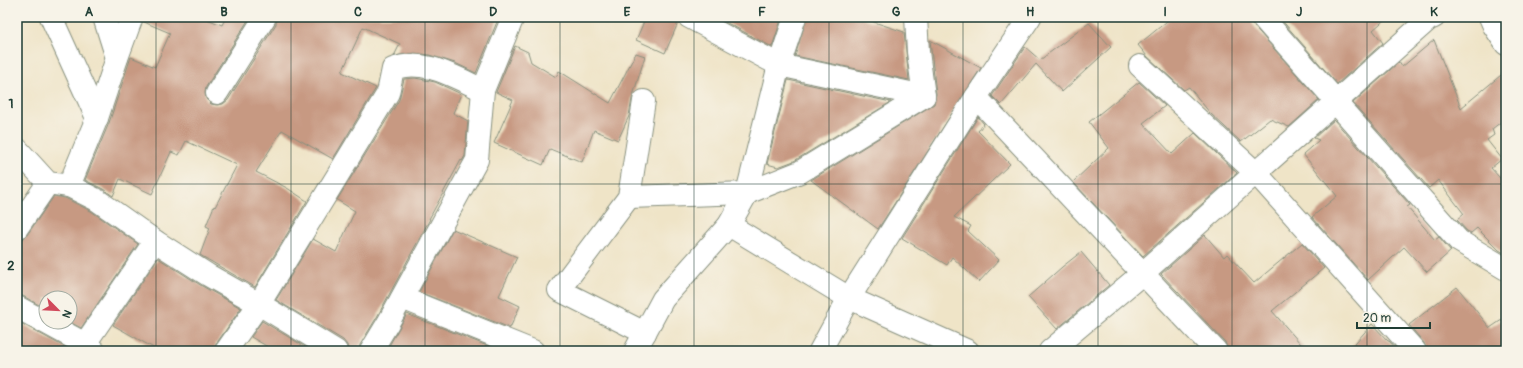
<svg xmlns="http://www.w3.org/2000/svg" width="1523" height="368" viewBox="0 0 1523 368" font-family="Pangolin,sans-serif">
<rect width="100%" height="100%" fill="#f7f3e8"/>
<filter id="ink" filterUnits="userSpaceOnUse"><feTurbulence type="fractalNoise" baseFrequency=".025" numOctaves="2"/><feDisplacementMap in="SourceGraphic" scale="8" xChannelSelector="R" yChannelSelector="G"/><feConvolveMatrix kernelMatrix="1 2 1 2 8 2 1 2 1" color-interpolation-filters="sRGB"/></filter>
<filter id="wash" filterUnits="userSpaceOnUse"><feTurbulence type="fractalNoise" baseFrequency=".012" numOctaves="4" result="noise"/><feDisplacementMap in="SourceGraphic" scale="16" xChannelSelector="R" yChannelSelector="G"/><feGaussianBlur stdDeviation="0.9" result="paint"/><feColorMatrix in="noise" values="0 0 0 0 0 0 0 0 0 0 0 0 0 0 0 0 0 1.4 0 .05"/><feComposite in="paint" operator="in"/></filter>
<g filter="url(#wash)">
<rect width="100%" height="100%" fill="#efe4c7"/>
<g id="blocks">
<g fill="#c79982">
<polygon points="144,17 202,17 222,25 226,17 250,17 206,87 205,93 206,99 211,104 217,105 223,104 228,100 276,24 277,17 499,17 476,73 455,63 429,55 415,53 394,56 400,44 363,27 342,72 376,88 333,159 282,130 256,172 287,188 307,201 255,287 200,255 210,228 206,226 214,206 215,207 237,165 186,141 179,155 171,152 152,194 120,179 113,196 103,189 85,180 109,123 131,57 155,67 170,33 144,22"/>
<polygon points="646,17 677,17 678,23 665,53 636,40"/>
<polygon points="716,17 782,17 772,47"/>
<polygon points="807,17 859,17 904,32 909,80 795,56"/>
<polygon points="1172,17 1250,17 1253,25 1319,100 1289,127 1270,119 1241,142 1210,113 1189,87 1184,90 1147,56 1138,45"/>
<polygon points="1279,17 1388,17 1373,30 1383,43 1337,84"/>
<polygon points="1089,23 1111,47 1062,92 1036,64 1001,105 992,96 1025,47 1040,60"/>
<polygon points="930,40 981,68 878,229 811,180 934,104 936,94"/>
<polygon points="1434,40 1461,108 1506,71 1506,118 1492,129 1494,135 1487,140 1502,159 1491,168 1506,185 1506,254 1499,250 1477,228 1471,233 1467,231 1457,220 1464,214 1438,180 1429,188 1353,103 1399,62 1402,67"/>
<polygon points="515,46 528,52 531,62 556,77 559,71 610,103 636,53 645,56 632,99 629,116 618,140 594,130 582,162 550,149 543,165 494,143 513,100 496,92"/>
<polygon points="415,78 435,82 461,94 453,113 468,121 465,156 462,161 461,160 429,219 430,219 377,317 360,345 359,351 348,351 347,345 343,340 276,300 313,239 336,252 355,211 337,200 399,100 404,79"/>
<polygon points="788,80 891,102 794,161 778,167 767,164"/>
<polygon points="1139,82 1165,106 1143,123 1172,154 1195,133 1237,173 1143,256 1073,182 1109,148 1089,122"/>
<polygon points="978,117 984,124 978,131 1010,164 954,217 971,226 968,231 999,260 979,282 952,257 947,265 902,238"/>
<polygon points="1334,120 1410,205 1407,207 1435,240 1439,237 1451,251 1427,272 1404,247 1368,280 1312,217 1337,196 1303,154 1319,140 1314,138"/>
<polygon points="54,196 65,198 91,211 138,244 81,328 70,322 70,298 46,298 46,309 23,296 17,295 17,240 23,239 27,235"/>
<polygon points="453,229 517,257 499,296 520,306 510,328 419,292"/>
<polygon points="1205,235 1224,257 1227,254 1254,283 1302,243 1324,268 1272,311 1307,351 1228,351 1225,342 1161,274"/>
<polygon points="1081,252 1109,285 1057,329 1028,297 1062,267"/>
<polygon points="158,258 202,286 241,308 216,344 214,351 159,351 113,325"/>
<polygon points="1457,287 1490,328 1506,317 1506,351 1427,351 1424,343 1409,325"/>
<polygon points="407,314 500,351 386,351"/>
<polygon points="17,321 68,349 68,351 17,351"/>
<polygon points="262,321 312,351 275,351 251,337"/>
<polygon points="1372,324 1388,341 1389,341 1398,351 1348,351"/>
</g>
</g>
</g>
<g filter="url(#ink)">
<use href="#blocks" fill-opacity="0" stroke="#87907e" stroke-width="1"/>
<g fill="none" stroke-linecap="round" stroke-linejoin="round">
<defs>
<g id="minor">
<polyline points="51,17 97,118"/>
<polyline points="104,17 117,58"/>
<polyline points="689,17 779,65 924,96"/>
<polyline points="1262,17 1337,102 1337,104 1459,241 1506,269"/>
<polyline points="1490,17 1494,26 1506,44"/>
<polyline points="1140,66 1256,173 1415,351"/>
<polyline points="217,93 265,17"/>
<polyline points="976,97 1216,351"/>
<polyline points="644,101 629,197 559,290 645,333"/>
<polyline points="17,149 48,183 69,186 97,200 155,241 208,275 259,304 336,351"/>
<polyline points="69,186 97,118 117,58 132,17"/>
<polyline points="629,197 747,193 800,172 924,96 918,52 916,17"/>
<polyline points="729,225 849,298 968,351"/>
<polyline points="17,228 48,183"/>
<polyline points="402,298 533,351"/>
<polyline points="17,307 85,344 94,351"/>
<polyline points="80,351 155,241"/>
<path d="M226 351 259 304 388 93 393 69C423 57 456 78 483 90"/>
<polyline points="371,351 388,323 477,160 483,90 513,17"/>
<polyline points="635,351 663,299 729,225 747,193 779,65 795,17"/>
<polyline points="820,351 849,298 976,97 1030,17"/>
<polyline points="1050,351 1143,273 1429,19 1434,17"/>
</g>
</defs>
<use href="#minor" stroke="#87907e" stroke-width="24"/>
<use href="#minor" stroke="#fff" stroke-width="22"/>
</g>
</g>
<path fill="none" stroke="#1f3d34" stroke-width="1" stroke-opacity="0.55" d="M156 17V351M291 17V351M425 17V351M560 17V351M694 17V351M829 17V351M963 17V351M1098 17V351M1232 17V351M1367 17V351M17 184H1506"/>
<rect width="1523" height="368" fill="none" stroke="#f7f3e8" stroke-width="44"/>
<g transform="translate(58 310) rotate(114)"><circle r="19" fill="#f7f3e8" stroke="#a1aaa0"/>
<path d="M0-3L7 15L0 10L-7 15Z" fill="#d1495b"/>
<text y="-6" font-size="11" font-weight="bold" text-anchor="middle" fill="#1f3d34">N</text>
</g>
<path d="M1357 322v6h73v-6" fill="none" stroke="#1f3d34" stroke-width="2"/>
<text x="1363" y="322" font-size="12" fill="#1f3d34" stroke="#f7f3e8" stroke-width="3" paint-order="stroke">20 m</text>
<rect x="22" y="22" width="1479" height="324" fill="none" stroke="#1f3d34" stroke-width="1.5"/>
<g font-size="13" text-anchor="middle" font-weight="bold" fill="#1f3d34">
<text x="89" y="16">A</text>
<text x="224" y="16">B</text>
<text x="358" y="16">C</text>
<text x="493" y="16">D</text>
<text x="627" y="16">E</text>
<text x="762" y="16">F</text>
<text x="896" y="16">G</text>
<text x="1030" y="16">H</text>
<text x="1165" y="16">I</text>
<text x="1299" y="16">J</text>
<text x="1434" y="16">K</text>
<text x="11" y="108">1</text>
<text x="11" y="270">2</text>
</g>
</svg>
